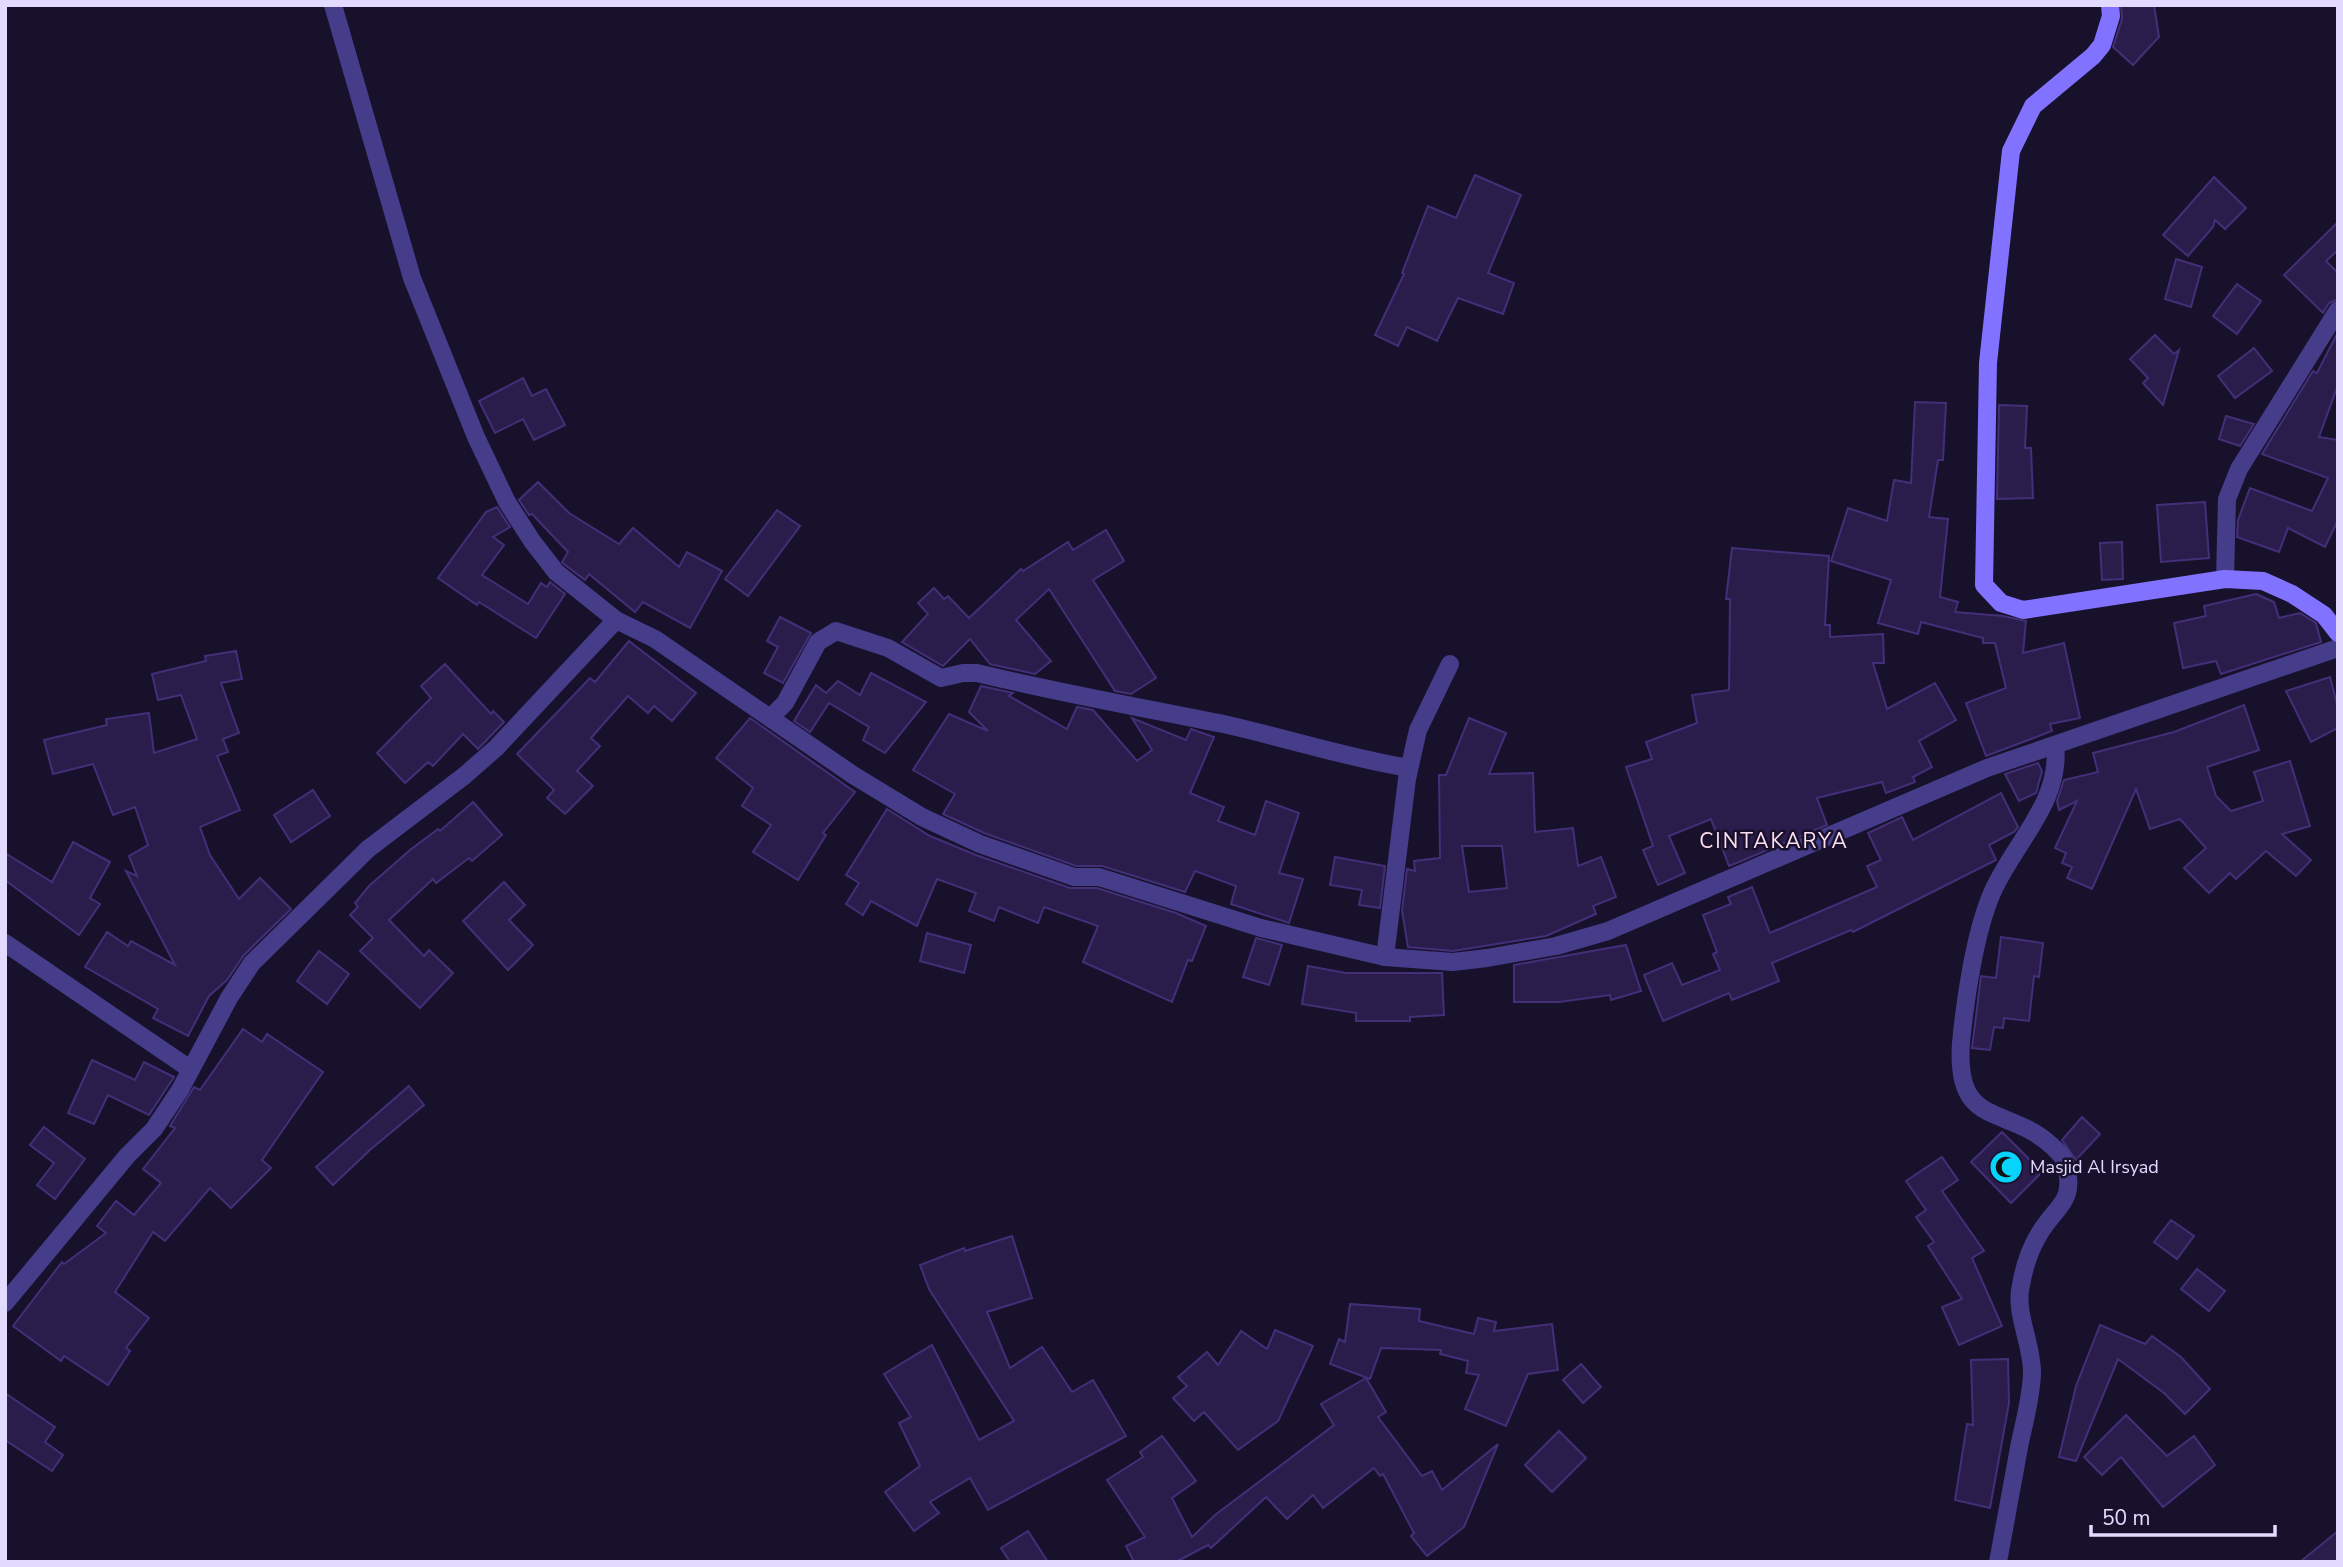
<svg xmlns="http://www.w3.org/2000/svg" width="2343" height="1567" viewBox="0 0 2343 1567" font-family="'Nunito Sans',sans-serif">
<rect width="100%" height="100%" fill="#17112b"/>
<g fill="#2a1d4c" stroke="#432f78" stroke-width="2" fill-rule="evenodd">
<polygon points="2121,5 2154,5 2159,37 2133,65 2113,47 2122,19"/>
<polygon points="1475,175 1521,195 1488,273 1514,283 1503,314 1458,298 1437,341 1407,327 1398,346 1375,335 1404,274 1402,273 1428,206 1456,218"/>
<polygon points="2214,177 2246,208 2225,229 2215,220 2213,227 2188,256 2163,235"/>
<polygon points="2338,222 2338,250 2326,261 2338,273 2338,299 2329,303 2323,313 2284,275"/>
<polygon points="2176,259 2202,267 2191,307 2165,299"/>
<polygon points="2237,284 2261,301 2237,334 2213,316"/>
<polygon points="2338,332 2338,385 2319,437 2338,440 2338,520 2325,547 2288,528 2279,552 2237,537 2238,520 2250,488 2312,511 2328,478 2262,454 2313,371 2317,373"/>
<polygon points="2155,335 2174,354 2179,350 2163,405 2143,383 2148,378 2130,359"/>
<polygon points="2254,348 2272,371 2235,398 2218,376"/>
<polygon points="523,378 532,396 546,389 565,425 534,440 523,419 495,433 479,401"/>
<polygon points="1915,402 1946,403 1943,460 1938,460 1929,517 1948,519 1940,597 1958,602 1955,612 2003,616 2026,621 2023,653 2064,643 2080,718 2050,724 2052,731 1986,756 1966,703 2006,688 1995,643 1983,643 1983,638 1921,622 1918,634 1878,623 1891,580 1831,561 1848,508 1887,521 1894,480 1911,483"/>
<polygon points="1999,405 2027,406 2025,448 2031,448 2033,498 1997,499"/>
<polygon points="2226,416 2254,424 2240,446 2219,439"/>
<polygon points="538,482 569,513 619,544 633,528 679,567 687,552 722,571 690,628 643,602 635,612 589,574 585,580 564,564 562,562 568,552 532,514 529,515 519,500"/>
<polygon points="2205,502 2209,558 2161,562 2157,505"/>
<polygon points="497,507 510,527 493,537 504,545 482,575 528,604 541,583 547,587 550,582 565,594 536,638 479,602 477,605 438,578 486,512"/>
<polygon points="777,510 800,526 748,596 725,579"/>
<polygon points="1106,530 1124,561 1093,580 1156,678 1131,694 1115,691 1049,589 1016,620 1051,661 1035,674 990,664 970,639 943,666 902,642 928,614 918,603 934,588 944,599 948,596 969,618 1021,569 1023,571 1068,542 1073,550"/>
<polygon points="2122,542 2123,579 2102,580 2100,543"/>
<polygon points="1732,548 1829,556 1825,625 1830,625 1830,637 1883,634 1884,663 1873,663 1887,709 1935,683 1956,720 1919,741 1932,767 1913,777 1915,782 1886,793 1882,782 1817,798 1827,825 1739,862 1729,866 1711,819 1669,836 1685,873 1658,885 1643,850 1653,846 1626,767 1652,759 1646,742 1697,723 1692,695 1729,690 1730,599 1726,599"/>
<polygon points="2256,594 2274,602 2279,618 2300,613 2316,623 2321,642 2221,674 2216,661 2183,668 2174,623 2206,616 2204,606"/>
<polygon points="780,617 811,633 783,683 764,673 778,647 767,641"/>
<polygon points="629,641 696,693 672,721 654,706 648,713 628,696 591,738 600,746 577,771 593,786 565,814 547,798 554,790 517,754 590,678 595,682"/>
<polygon points="236,651 242,679 221,683 239,733 223,739 228,752 217,756 240,810 200,827 210,855 239,899 260,878 291,909 244,955 227,980 209,996 188,1036 153,1018 158,1009 85,967 107,932 128,946 131,941 175,965 126,871 137,876 129,856 148,845 135,807 113,815 93,764 53,774 44,740 107,725 106,719 149,713 154,753 197,739 181,695 158,700 152,674 206,661 205,656"/>
<polygon points="445,664 491,714 493,711 504,722 478,749 463,734 433,766 428,762 405,783 377,753 431,698 421,686"/>
<polygon points="871,673 926,702 885,753 863,740 869,727 829,703 810,732 794,721 816,685 826,693 838,681 860,695"/>
<polygon points="2330,677 2338,708 2338,728 2311,742 2286,691"/>
<polygon points="981,686 1013,693 1009,696 1067,729 1077,707 1093,710 1137,761 1152,750 1132,718 1186,740 1191,729 1214,737 1190,793 1224,807 1218,821 1255,835 1266,801 1299,813 1279,873 1303,879 1289,923 1231,904 1236,886 1195,871 1185,892 1102,866 1076,866 984,833 943,814 955,794 913,770 949,714 988,731 969,712"/>
<polygon points="2244,705 2259,750 2207,767 2216,796 2231,811 2263,801 2254,772 2290,761 2310,826 2282,834 2311,860 2296,876 2266,851 2236,879 2230,873 2209,893 2184,868 2206,848 2180,819 2150,829 2136,789 2092,889 2067,878 2072,867 2062,863 2066,853 2055,848 2077,801 2059,810 2057,801 2064,780 2098,772 2093,753 2174,732"/>
<polygon points="750,718 855,792 823,833 826,835 798,880 753,852 771,825 742,806 753,788 716,758"/>
<path d="M1469 718 1506 733 1489 774 1533 773 1535 832 1573 828 1578 866 1601 857 1616 897 1593 906 1596 914 1546 936 1453 951 1408 947 1402 911 1407 869 1415 871 1414 861 1440 858 1439 775H1446ZM1462 846H1502L1507 888 1469 892Z"/>
<polygon points="2038,763 2042,771 2036,793 2019,801 2005,774"/>
<polygon points="313,790 330,816 291,842 274,815"/>
<polygon points="2001,793 2018,827 2014,832 1989,845 1996,860 1853,932 1851,930 1772,963 1779,981 1732,1000 1729,993 1663,1021 1644,975 1672,963 1682,985 1720,970 1713,954 1717,952 1703,915 1731,904 1728,897 1752,887 1770,933 1877,887 1867,866 1881,860 1868,833 1902,817 1913,840"/>
<polygon points="473,802 502,835 472,861 469,858 436,883 433,879 389,920 424,956 429,950 453,973 420,1008 360,951 373,938 350,915 358,907 355,903 369,886 410,850 438,829 440,831"/>
<polygon points="887,809 930,836 976,855 1070,888 1097,888 1176,913 1206,926 1192,961 1188,960 1172,1002 1083,962 1098,926 1044,907 1038,923 999,907 994,921 969,911 976,893 937,879 917,926 871,901 863,915 846,904 859,883 846,875"/>
<polygon points="73,842 110,862 90,898 100,904 79,935 5,880 5,853 52,882"/>
<polygon points="1335,857 1385,866 1380,908 1359,905 1362,890 1330,885"/>
<polygon points="504,882 525,905 509,920 533,945 508,970 463,921"/>
<polygon points="927,933 971,945 964,973 920,961"/>
<polygon points="2001,937 2043,943 2039,977 2034,976 2029,1021 2004,1018 2003,1028 1994,1027 1990,1050 1972,1048 1981,976 1996,978"/>
<polygon points="1256,938 1282,945 1269,985 1243,977"/>
<polygon points="1626,945 1641,991 1611,1000 1610,995 1559,1002 1514,1002 1514,965"/>
<polygon points="319,951 349,974 327,1004 297,981"/>
<polygon points="1308,966 1346,973 1442,973 1444,1015 1410,1017 1410,1021 1356,1021 1356,1013 1302,1004"/>
<polygon points="243,1029 262,1042 267,1034 323,1072 262,1160 271,1168 231,1208 210,1188 165,1241 153,1232 115,1292 149,1318 126,1348 130,1351 108,1385 64,1356 61,1361 13,1326 62,1262 64,1264 106,1233 97,1226 116,1201 134,1215 161,1183 143,1169 175,1128 170,1126 194,1087 200,1090"/>
<polygon points="92,1060 135,1080 144,1062 174,1077 149,1115 108,1095 94,1124 68,1113"/>
<polygon points="409,1086 424,1105 371,1149 333,1185 316,1167"/>
<polygon points="2082,1117 2100,1134 2076,1160 2062,1140"/>
<polygon points="44,1127 85,1159 55,1199 37,1185 54,1163 30,1145"/>
<polygon points="2002,1132 2042,1172 2011,1203 1971,1162"/>
<polygon points="1942,1157 1958,1180 1942,1191 1984,1251 1972,1258 2002,1326 1959,1345 1942,1307 1962,1299 1928,1246 1934,1242 1916,1217 1926,1210 1906,1181"/>
<polygon points="2171,1220 2194,1236 2177,1259 2154,1242"/>
<polygon points="1012,1236 1032,1298 987,1312 1010,1368 1042,1347 1072,1392 1093,1380 1126,1436 988,1510 970,1478 930,1502 939,1513 914,1531 885,1492 920,1466 899,1423 911,1417 884,1374 932,1345 979,1440 1014,1421 929,1289 920,1265 964,1248 965,1251"/>
<polygon points="2197,1269 2225,1291 2209,1311 2181,1289"/>
<polygon points="1350,1304 1420,1309 1419,1321 1474,1334 1478,1318 1496,1322 1494,1331 1552,1324 1558,1370 1528,1374 1506,1426 1465,1409 1479,1375 1466,1373 1468,1361 1440,1354 1441,1350 1381,1348 1370,1379 1330,1364 1339,1339 1345,1342"/>
<polygon points="2100,1325 2145,1344 2152,1336 2181,1357 2210,1389 2185,1414 2164,1393 2118,1359 2076,1461 2059,1457 2076,1386"/>
<polygon points="1275,1330 1313,1346 1278,1421 1238,1450 1204,1412 1194,1421 1173,1398 1187,1386 1178,1377 1207,1352 1218,1365 1241,1331 1267,1349"/>
<polygon points="2008,1359 2009,1403 1990,1508 1955,1500 1967,1424 1973,1425 1971,1360"/>
<polygon points="1581,1364 1601,1387 1583,1403 1563,1380"/>
<polygon points="1366,1378 1386,1412 1378,1417 1422,1476 1432,1471 1442,1490 1498,1444 1464,1527 1427,1556 1411,1536 1414,1533 1383,1474 1380,1476 1374,1468 1323,1508 1313,1495 1287,1519 1266,1497 1211,1548 1208,1545 1176,1562 1134,1562 1126,1546 1145,1537 1107,1480 1143,1457 1140,1452 1162,1436 1196,1481 1172,1498 1192,1537 1215,1515 1334,1425 1321,1404"/>
<polygon points="5,1393 55,1427 45,1442 63,1455 52,1471 5,1440"/>
<polygon points="2126,1415 2167,1456 2194,1436 2215,1465 2163,1507 2121,1457 2102,1475 2084,1457"/>
<polygon points="1559,1431 1586,1458 1552,1492 1525,1465"/>
<polygon points="1028,1531 1048,1562 1010,1562 1001,1548"/>
<polygon points="2338,1531 2338,1562 2300,1562"/>
</g>
<g fill="none" stroke-linecap="round" stroke-linejoin="round">
<g stroke="#453c8a" stroke-width="18">
<polyline points="333,5 412,278 476,437 507,502 532,541 556,572 616,620"/>
<polyline points="2225,579 2227,499 2239,469 2338,310"/>
<path d="M771 717 785 703 818 642 836 631 888 648 941 678 963 673H977C1060 693 1144 708 1228 725 1289 739 1348 758 1409 768"/>
<polyline points="5,943 190,1069"/>
<polyline points="1385,957 1407,779 1418,730 1450,664"/>
<path d="M1998 1562C2005 1522 2013 1482 2020 1442 2025 1420 2031 1397 2032 1374 2033 1345 2014 1313 2021 1285 2024 1268 2029 1251 2038 1236 2055 1205 2077 1204 2065 1162 2063 1155 2057 1151 2052 1146 2007 1104 1955 1130 1961 1043 1965 1000 1975 932 1992 893 2013 844 2062 802 2055 745"/>
</g>
<polyline stroke="#453c8a" stroke-width="18" points="5,1303 127,1156 154,1129 180,1090 229,998 252,963 368,849 464,776 496,748 616,620 655,639 853,775 922,817 980,844 1074,877 1099,877 1261,928 1385,957 1453,962 1487,958 1556,946 1608,931 1987,768 2338,648"/>
<polyline stroke="#8172ff" stroke-width="18" points="2110,5 2111,16 2102,45 2093,56 2033,106 2011,151 1988,363 1984,585 2001,603 2023,610 2225,579 2263,581 2292,594 2324,615 2338,633"/>
</g>
<defs>
<symbol id="mosque-disc" viewBox="-11 -11 22 22"><circle r="9.5" fill="#07d3ff" stroke="#17112b"/><path d="M3.5-4.9A6 6 0 1 0 3.5 4.9A5 5 0 1 1 3.5-4.9Z" fill="#111"/></symbol>
</defs>
<g fill-rule="evenodd">
<use href="#mosque-disc" x="1987" y="1148" width="38" height="38"/>
</g>
<g text-anchor="middle" dominant-baseline="central" stroke-width="5" stroke-linejoin="round" paint-order="stroke">
<g font-size="18" fill="#e2dbff" stroke="#17112b" text-anchor="start">
<text x="2030" y="1167">Masjid Al Irsyad</text>
</g>
<g font-size="21" letter-spacing="2" fill="#ffddf0" stroke="#17112b">
<text x="1774" y="841">CINTAKARYA</text>
</g>
</g>
<rect width="2343" height="1567" fill="none" stroke="#e2dbff" stroke-width="14"/>
<path d="M2091 1525v10h184v-10" fill="none" stroke="#e2dbff" stroke-width="3.5"/>
<text x="2102" y="1525" font-size="21" fill="#e2dbff" stroke="#17112b" stroke-width="5" paint-order="stroke">50 m</text>
</svg>
